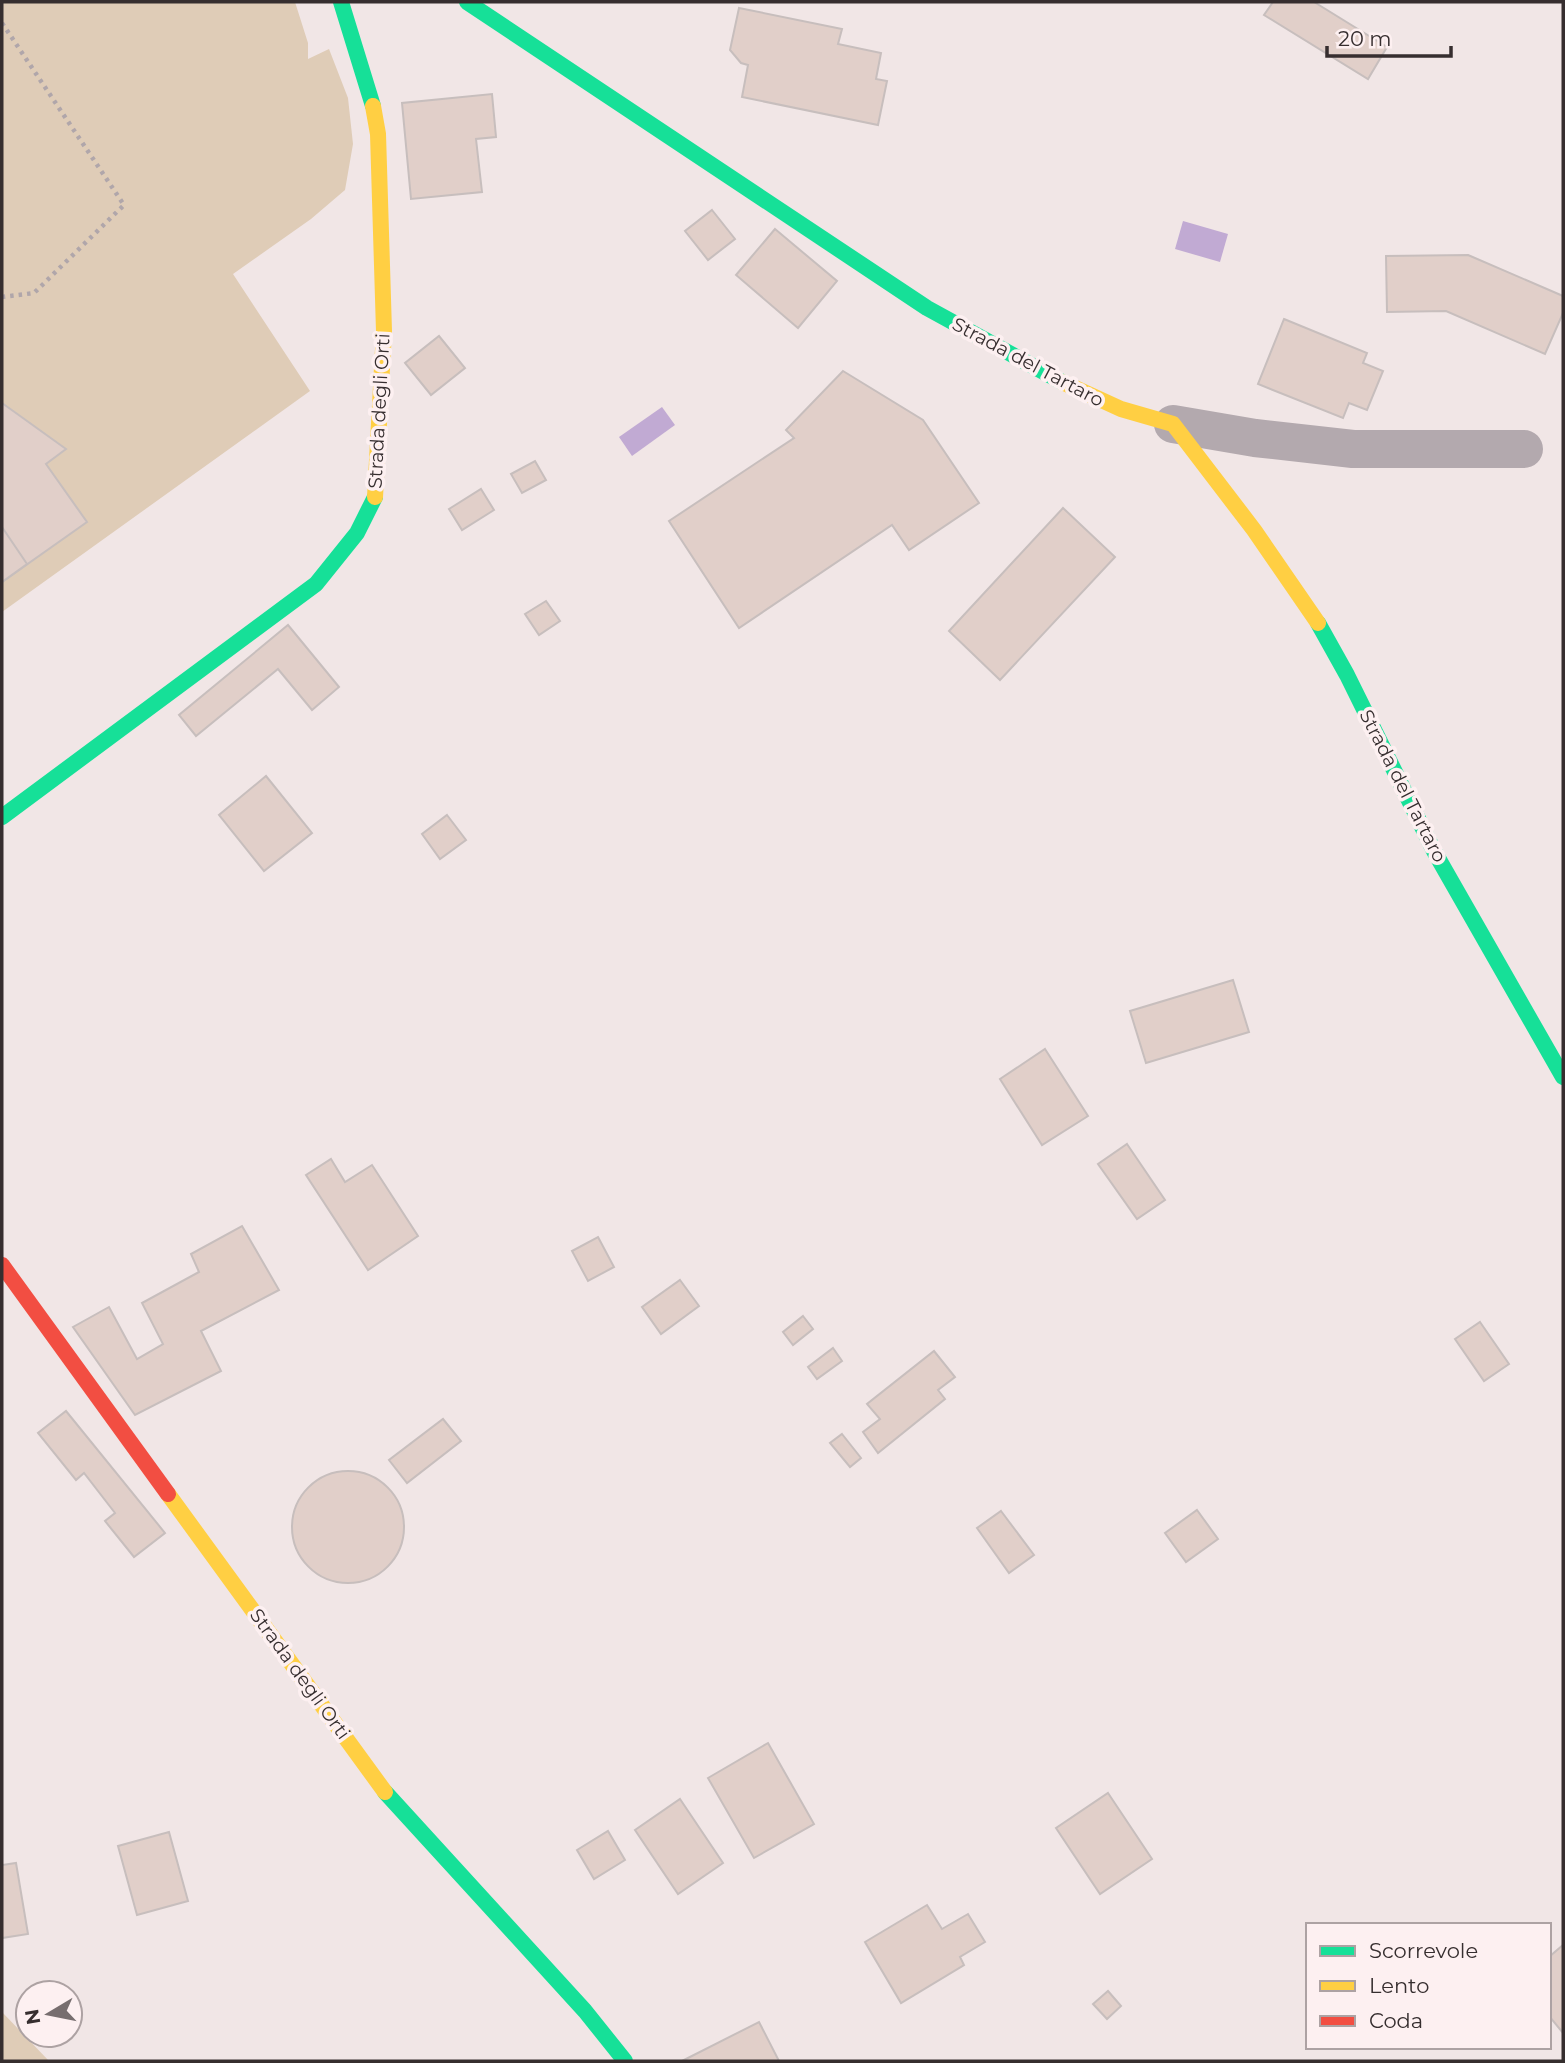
<svg xmlns="http://www.w3.org/2000/svg" width="1565" height="2063" viewBox="0 0 1565 2063" font-family="Montserrat,sans-serif">
<rect width="100%" height="100%" fill="#f1e6e6"/>
<g fill="#dfccb7">
<polygon points="2,2 295,2 308,43 308,59 329,49 348,98 353,144 345,190 311,219 233,274 310,391 2,612 2,582 87,522 46,464 66,449 2,403"/>
<polygon points="2,2012 49,2061 2,2061"/>
</g>
<g fill="#c1aad3">
<polygon points="1183,221 1228,234 1220,262 1175,249"/>
<polygon points="662,407 675,425 632,456 619,437"/>
</g>
<g fill="#e1cfc9" stroke="#c7bebd" stroke-width="2">
<polygon points="1273,2 1314,2 1387,47 1368,79 1264,15"/>
<polygon points="739,8 842,29 838,44 881,53 876,79 887,81 878,125 742,97 748,65 741,63 730,50"/>
<polygon points="492,94 496,137 476,139 482,192 411,199 402,103"/>
<polygon points="712,210 735,239 708,260 685,231"/>
<polygon points="775,229 837,281 798,328 736,275"/>
<polygon points="1468,255 1563,296 1563,313 1545,354 1446,311 1387,312 1386,256"/>
<polygon points="1284,319 1367,353 1363,363 1383,371 1367,410 1349,403 1343,418 1258,384"/>
<polygon points="439,336 465,368 431,395 405,363"/>
<polygon points="843,371 923,420 979,503 909,550 892,525 739,628 669,521 794,438 786,430"/>
<polygon points="2,403 66,449 46,464 87,522 2,582"/>
<polygon points="535,461 546,480 522,493 511,474"/>
<polygon points="481,489 494,510 462,530 449,509"/>
<polygon points="1063,508 1115,557 1000,680 949,631"/>
<polygon points="2,527 27,564 2,582"/>
<polygon points="546,601 560,621 539,635 525,614"/>
<polygon points="288,625 339,687 312,710 278,669 196,736 179,715"/>
<polygon points="266,776 312,833 264,871 219,815"/>
<polygon points="447,815 466,840 440,859 422,834"/>
<polygon points="1233,980 1249,1032 1146,1063 1130,1011"/>
<polygon points="1045,1049 1088,1116 1042,1145 1000,1079"/>
<polygon points="1127,1144 1165,1200 1137,1219 1098,1164"/>
<polygon points="331,1159 345,1182 372,1165 418,1236 368,1270 306,1175"/>
<polygon points="242,1226 279,1290 201,1331 221,1371 135,1415 73,1327 109,1307 137,1359 163,1344 142,1303 199,1272 191,1254"/>
<polygon points="598,1237 614,1267 588,1281 572,1251"/>
<polygon points="680,1280 699,1306 661,1334 642,1307"/>
<polygon points="803,1316 813,1329 793,1345 783,1332"/>
<polygon points="1480,1322 1509,1364 1484,1381 1455,1339"/>
<polygon points="833,1348 842,1361 817,1379 808,1367"/>
<polygon points="934,1351 955,1377 938,1390 945,1399 878,1453 863,1432 880,1419 867,1404"/>
<polygon points="66,1411 165,1533 134,1557 105,1521 115,1513 84,1473 76,1480 38,1433"/>
<polygon points="443,1419 461,1441 407,1483 389,1460"/>
<polygon points="842,1434 861,1458 850,1467 830,1443"/>
<circle cx="348" cy="1527" r="56"/>
<polygon points="1197,1510 1218,1539 1186,1562 1165,1533"/>
<polygon points="1001,1511 1034,1555 1009,1573 977,1528"/>
<polygon points="768,1743 814,1824 754,1858 708,1778"/>
<polygon points="1108,1793 1152,1859 1100,1894 1056,1828"/>
<polygon points="680,1799 723,1863 678,1894 635,1830"/>
<polygon points="608,1831 625,1860 594,1879 577,1850"/>
<polygon points="169,1832 188,1901 137,1915 118,1846"/>
<polygon points="16,1863 28,1934 2,1938 2,1865"/>
<polygon points="927,1905 942,1929 968,1914 985,1942 960,1957 964,1965 901,2003 865,1942"/>
<polygon points="1563,1945 1563,2033 1549,2016 1549,1957"/>
<polygon points="1108,1991 1121,2006 1107,2019 1093,2004"/>
<polygon points="759,2022 779,2061 682,2061"/>
</g>
<g fill="none" stroke-linecap="round" stroke-linejoin="round">
<polyline stroke="#b0a6aa" stroke-width="4.5" stroke-dasharray="3.5 5" stroke-linecap="butt" points="2,23 124,205 34,293 2,297"/>
<polyline stroke="#b3a9ae" stroke-width="38" points="1173,424 1255,438 1353,449 1524,449"/>
<g stroke="#16e098" stroke-width="16">
<polyline points="341,2 373,106"/>
<polyline points="467,2 927,308 1062,382"/>
<polyline points="1318,623 1347,675 1434,851 1563,1077"/>
<polyline points="2,817 316,584 357,533 375,497"/>
<polyline points="385,1792 585,2011 625,2061"/>
</g>
<g stroke="#ffcf43" stroke-width="16">
<polyline points="373,106 378,134 384,331 375,497"/>
<polyline points="1062,382 1121,409 1173,424 1254,530 1318,623"/>
<polyline points="168,1494 385,1792"/>
</g>
<polyline stroke="#f24e42" stroke-width="16" points="2,1265 168,1494"/>
</g>
<g text-anchor="middle" dominant-baseline="central" stroke-width="7" stroke-linejoin="round" paint-order="stroke">
<g font-size="19" fill="#362e2f" stroke="#fdf0f1">
<text transform="translate(1028 362) rotate(28)">Strada del Tartaro</text>
<text transform="translate(379 411) rotate(-87)">Strada degli Orti</text>
<text transform="translate(1403 786) rotate(63)">Strada del Tartaro</text>
<text transform="translate(300 1674) rotate(54)">Strada degli Orti</text>
</g>
</g>
<rect width="1565" height="2063" fill="none" stroke="#362e2f" stroke-width="7"/>
<rect x="1306" y="1923" width="245" height="126" fill="#fdf0f1" stroke="#ada2a3" stroke-width="2"/>
<rect x="1320" y="1946" width="35" height="10" fill="#16e098" stroke="#ada2a3" stroke-width="2"/>
<text x="1369" y="1958" font-size="21" fill="#362e2f">Scorrevole</text>
<rect x="1320" y="1981" width="35" height="10" fill="#ffcf43" stroke="#ada2a3" stroke-width="2"/>
<text x="1369" y="1993" font-size="21" fill="#362e2f">Lento</text>
<rect x="1320" y="2016" width="35" height="10" fill="#f24e42" stroke="#ada2a3" stroke-width="2"/>
<text x="1369" y="2028" font-size="21" fill="#362e2f">Coda</text>
<g transform="translate(49 2014) rotate(260)"><circle r="33" fill="#fdf0f1" stroke="#ada2a3" stroke-width="2"/>
<path d="M0-5L12 26L0 18L-12 26Z" fill="#776e6f"/>
<text y="-10" font-size="19" font-weight="bold" text-anchor="middle" fill="#362e2f">N</text>
</g>
<path d="M1327 46v10h124v-10" fill="none" stroke="#362e2f" stroke-width="3.5"/>
<text x="1338" y="46" font-size="21" fill="#362e2f" stroke="#fdf0f1" stroke-width="5" paint-order="stroke">20 m</text>
</svg>
